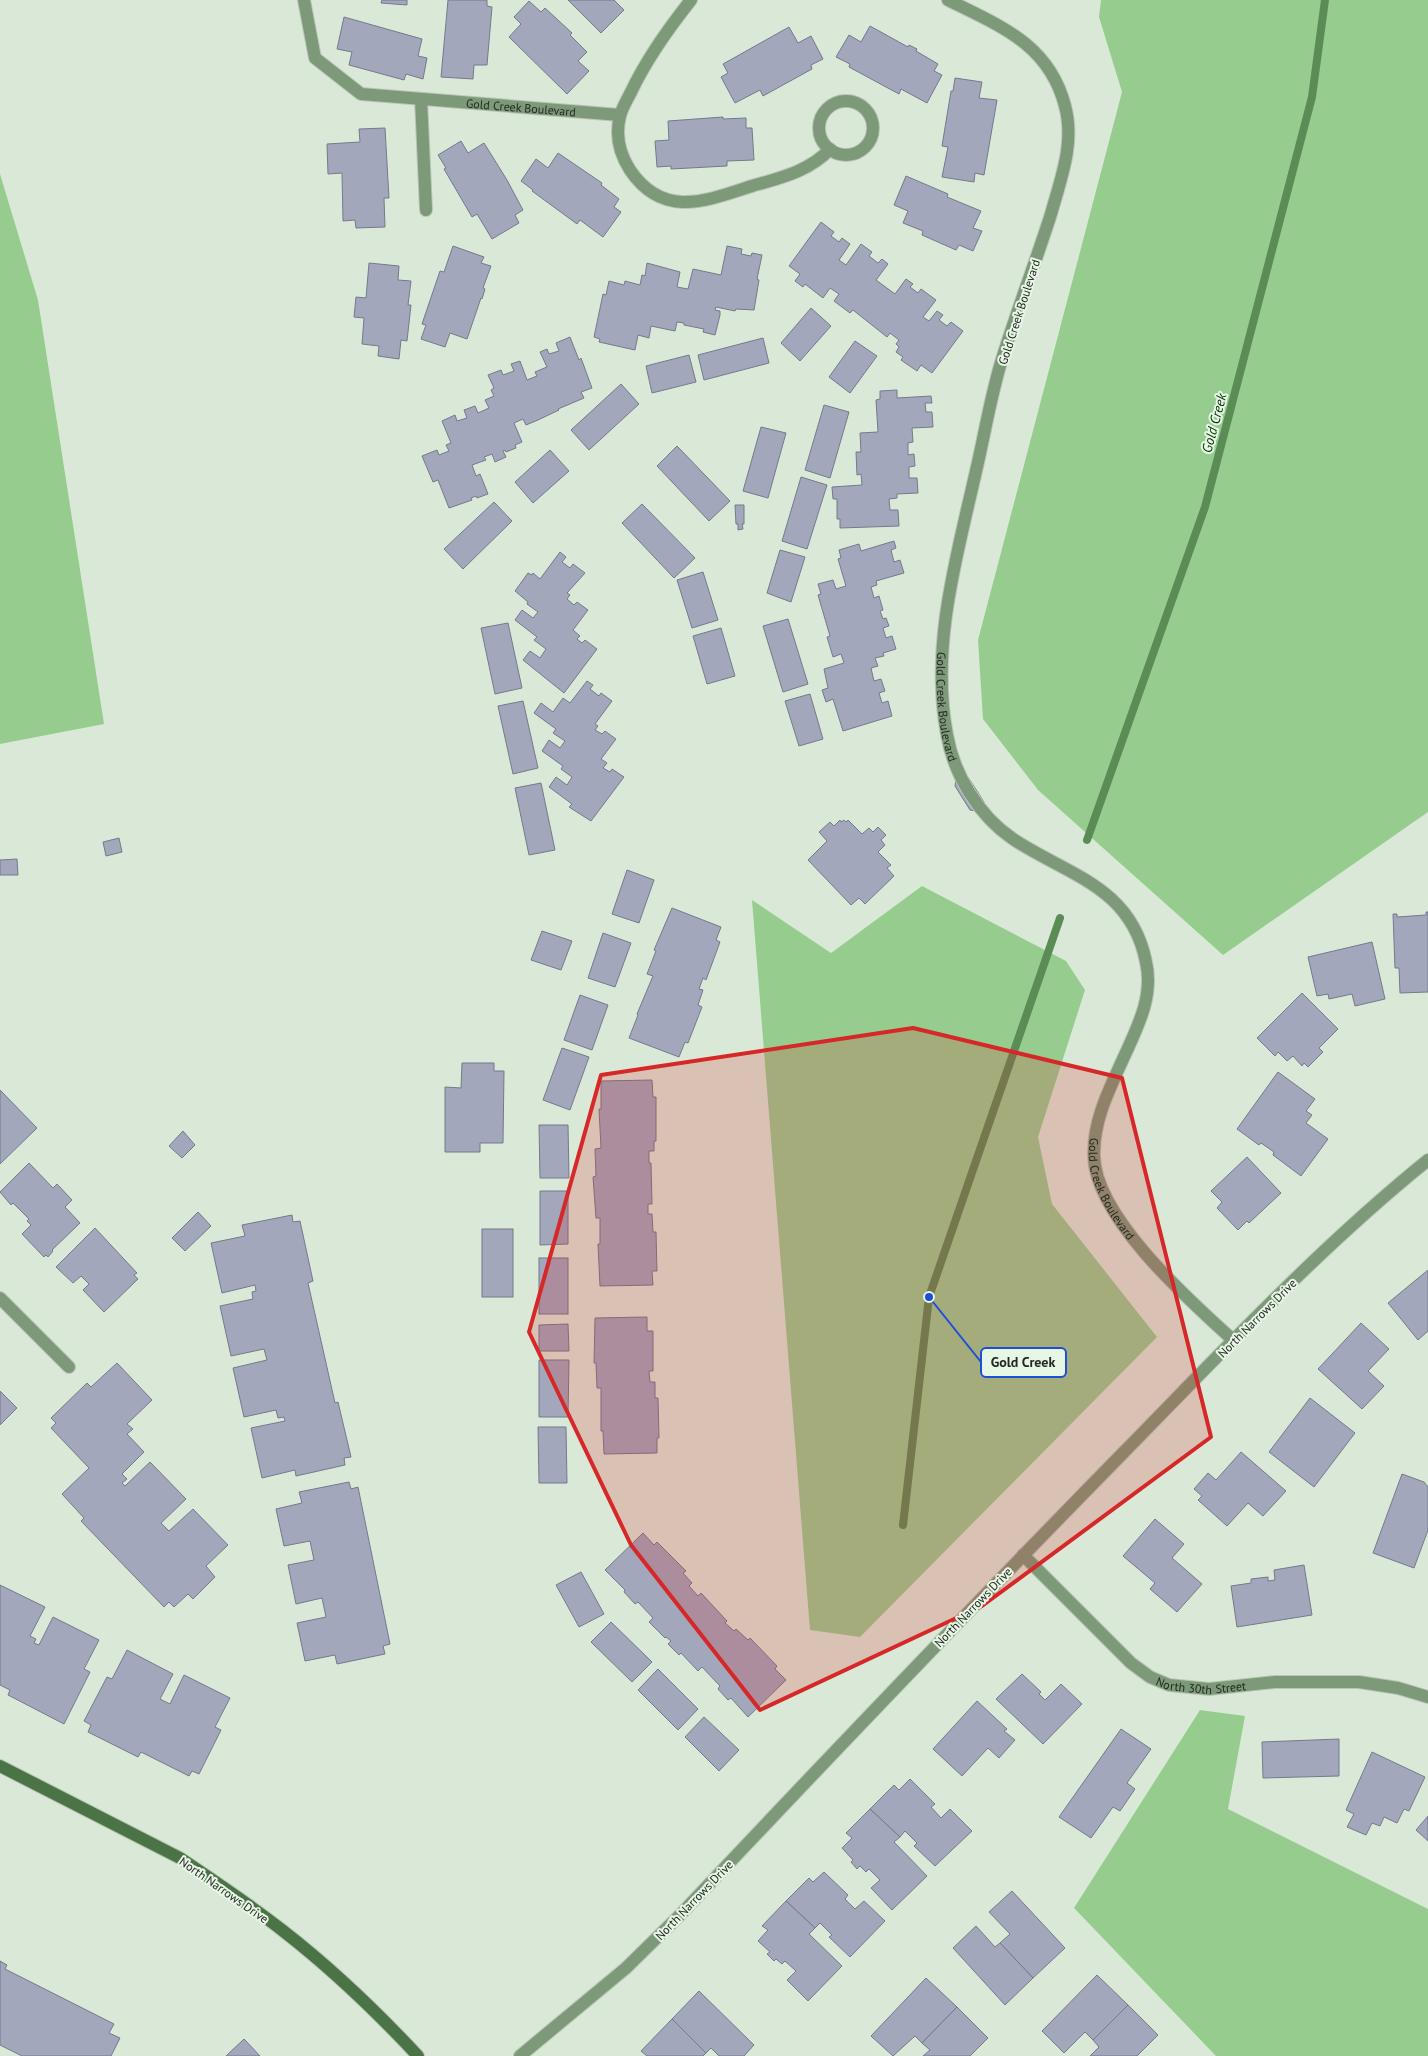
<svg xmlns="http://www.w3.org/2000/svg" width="1428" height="2056" viewBox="0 0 1428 2056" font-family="'PT Sans',sans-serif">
<rect width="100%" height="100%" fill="#dae9d7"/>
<g fill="#96cd8f">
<polygon points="1101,0 1428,0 1428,812 1223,955 1038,790 983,719 978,640 1122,92 1099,17"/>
<polygon points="0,174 38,300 104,724 0,744"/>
<polygon points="922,886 1066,961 1085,990 1038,1137 1052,1204 1157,1337 860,1637 810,1630 752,900 831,953"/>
<polygon points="1200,1710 1245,1716 1228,1809 1428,1909 1428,2056 1216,2056 1074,1908"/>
</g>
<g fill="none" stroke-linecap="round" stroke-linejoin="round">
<g stroke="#5c8c56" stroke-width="8">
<polyline points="1087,840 1205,507 1312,97 1325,0"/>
<polyline points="903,1525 929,1297 1060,918"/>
</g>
</g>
<g fill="#a2a7bb" stroke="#75798c">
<polygon points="382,0 407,0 407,5 381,3"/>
<polygon points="448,0 487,0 487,6 492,7 487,65 474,65 473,79 441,77"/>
<polygon points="568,0 614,0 624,10 601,33"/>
<polygon points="529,1 541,12 545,8 572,33 570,35 587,52 578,61 589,71 567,94 509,37 521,24 514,17"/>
<polygon points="344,17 422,39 418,56 427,58 423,79 406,74 404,80 349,65 352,52 337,49"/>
<polygon points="870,26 908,47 909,45 917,49 916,51 938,64 934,71 942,75 927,103 901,89 899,94 849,67 850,64 836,57 849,35 861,42"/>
<polygon points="789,27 798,43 811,36 823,59 811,65 812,69 763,96 760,90 735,103 721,77 728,73 723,64"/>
<polygon points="955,78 982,82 979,98 997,100 984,175 975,173 974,182 942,177 948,147 942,146 951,91 953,91"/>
<polygon points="723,117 723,119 746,118 746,128 752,128 754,160 727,161 727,166 671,169 671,166 657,167 655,141 669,140 668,121"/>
<polygon points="385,128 389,198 384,198 385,227 356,228 355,220 343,221 342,173 328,174 327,144 360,142 359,129"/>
<polygon points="461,141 468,153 484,143 507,180 523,210 515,215 519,223 492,239 477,214 472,217 444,169 446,168 438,155"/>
<polygon points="558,153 602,183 601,185 619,199 614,207 621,212 603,237 580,220 577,224 532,191 533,190 521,181 536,159 548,168"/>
<polygon points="906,176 948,194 947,197 981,211 973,228 982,231 973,251 959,245 956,250 922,235 923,231 903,223 908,211 894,205"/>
<polygon points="821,222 834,232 831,236 839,242 842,238 850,244 839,260 846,265 861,244 872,252 869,256 878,263 882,259 888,264 876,280 895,294 906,279 913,284 910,287 918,293 921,289 936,300 923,317 929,321 937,311 943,315 939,320 947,326 951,322 963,331 932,373 921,365 917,371 901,360 903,357 896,352 899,347 896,344 899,340 890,333 887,337 853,310 850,313 834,301 839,294 830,288 823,298 805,284 803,287 795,281 800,274 789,266"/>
<polygon points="453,246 484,257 481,263 491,266 483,288 485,289 482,299 481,298 467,339 450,333 445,347 421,339 426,325 422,324 440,271 444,272"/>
<polygon points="727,246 742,249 741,254 751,256 752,253 762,255 757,279 759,280 754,310 736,309 735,311 716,307 715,310 720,311 720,315 715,335 703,332 704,329 684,325 684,323 677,322 675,331 651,326 649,338 638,335 635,350 599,342 600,339 594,337 603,294 606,295 609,281 624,285 625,281 640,285 642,275 645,276 647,263 680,272 677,287 688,289 693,269 721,275"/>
<polygon points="369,263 399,266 398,280 411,281 408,305 411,305 407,341 401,340 399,359 378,356 379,346 362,344 364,318 354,317 356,297 366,298"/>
<polygon points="811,308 831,326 800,361 781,343"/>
<polygon points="570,337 579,360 581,358 592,388 581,392 584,398 558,409 559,410 538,420 526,425 523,419 514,423 522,442 515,445 516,448 506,452 505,450 503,451 506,457 495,462 492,454 484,457 486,460 472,465 476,476 480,474 488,494 477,498 476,496 471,498 472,500 449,508 438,480 433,482 422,456 437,450 439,455 449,451 446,445 451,443 442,421 455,415 457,421 467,418 464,410 475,406 478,413 489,408 485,400 494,396 491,390 494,388 488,375 501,370 503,375 514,371 511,364 520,361 527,380 537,376 535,372 547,367 540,352 547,349 549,354 559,351 556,343"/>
<polygon points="763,338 769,363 704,380 698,355"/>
<polygon points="855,341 877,356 850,393 829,377"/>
<polygon points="689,355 696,382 652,393 646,366"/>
<polygon points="621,384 639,404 589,450 571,430"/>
<polygon points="897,390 897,398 931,396 932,403 925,403 926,412 932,412 933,427 912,428 913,442 908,443 908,455 914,454 915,466 909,467 909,478 917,478 918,493 897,494 897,498 889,499 890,510 898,510 899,526 840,528 840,519 837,519 837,499 833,499 832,487 862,485 861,474 857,475 856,452 861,452 860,433 878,432 876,400 880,399 880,391"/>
<polygon points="824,405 849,412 830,478 805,470"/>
<polygon points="761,427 786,433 768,498 743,491"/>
<polygon points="677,446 730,501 709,521 657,466"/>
<polygon points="550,450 569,471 533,503 515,482"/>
<polygon points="801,477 827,485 807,549 782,541"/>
<polygon points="494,502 512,521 463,569 444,549"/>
<polygon points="642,504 695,558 674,578 622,523"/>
<polygon points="735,505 744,505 744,524 742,524 743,529 738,530 738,524 736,524"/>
<polygon points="894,541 896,548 891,550 894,562 900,560 904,573 876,581 877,585 871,587 874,598 879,596 883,610 880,611 883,619 886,618 889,626 883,628 886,638 892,636 896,649 883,653 884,656 875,658 878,666 871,668 874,681 881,679 885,691 879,693 882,703 888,701 892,716 843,731 833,699 826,702 822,690 828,688 824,669 844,663 841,654 833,657 827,637 830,636 818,595 821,594 818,584 833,580 836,589 846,586 838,559 841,558 839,550 859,544 861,551"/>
<polygon points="780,550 805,557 791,602 767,593"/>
<polygon points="560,552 566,557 562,562 570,568 573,564 585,573 567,593 570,595 567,599 574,605 577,602 588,610 573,630 580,636 577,639 582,643 585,640 597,649 564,693 523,660 530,651 540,658 546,649 534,640 537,637 515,620 522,610 533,618 538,612 527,604 528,602 515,591 528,573 532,575 533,573 540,579"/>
<polygon points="703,572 718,620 692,628 677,580"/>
<polygon points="788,619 808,684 783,692 763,626"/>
<polygon points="508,623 522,688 495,694 481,628"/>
<polygon points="721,628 735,676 707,684 693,636"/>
<polygon points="587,681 593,685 590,689 599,696 601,693 612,701 595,724 598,726 595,730 602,734 605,731 616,739 601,759 607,763 603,768 610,772 612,769 624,777 591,821 569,807 572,804 549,787 556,777 567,785 572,777 561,769 563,766 542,751 549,740 560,748 565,741 553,733 556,729 534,713 541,703 553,712 563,698 570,703"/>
<polygon points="810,694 823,739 799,746 785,701"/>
<polygon points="523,701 538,768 513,774 498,706"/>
<polygon points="963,775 968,777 984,802 982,808 977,811 970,810 955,786 956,779"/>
<polygon points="541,783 555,850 529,855 515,788"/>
<polygon points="840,820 841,822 844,820 846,822 848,820 862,834 869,828 873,832 878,827 886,835 881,840 885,845 878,852 891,865 887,868 894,876 865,904 859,898 851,905 808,860 827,841 819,832 830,822 834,826"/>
<polygon points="119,838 122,852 106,856 103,842"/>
<polygon points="17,859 18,875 0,875 0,860"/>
<polygon points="627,870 654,880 639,923 612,914"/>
<polygon points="672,908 721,927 716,940 720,942 706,980 703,978 699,989 703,990 698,1005 702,1007 688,1043 685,1042 679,1057 629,1038 638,1015 637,1014 653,976 647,974 656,951 654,950"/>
<polygon points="1426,912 1428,912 1428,992 1400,993 1399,968 1395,968 1393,914 1397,914 1397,917 1426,915"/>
<polygon points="542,931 572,941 561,970 531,960"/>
<polygon points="603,933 631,943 615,987 588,978"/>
<polygon points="1372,942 1385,999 1355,1006 1352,994 1329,999 1328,994 1317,996 1308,957"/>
<polygon points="1302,993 1338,1029 1319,1048 1323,1052 1308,1067 1304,1063 1302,1066 1293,1056 1287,1061 1278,1052 1275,1056 1257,1038"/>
<polygon points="580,995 608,1005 592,1050 564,1040"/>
<polygon points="562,1048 589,1057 570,1110 543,1100"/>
<polygon points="462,1063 494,1063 494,1071 504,1071 503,1143 480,1143 480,1152 445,1152 445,1087 461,1088"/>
<polygon points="1278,1072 1315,1099 1306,1111 1312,1115 1306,1123 1328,1139 1301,1176 1273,1155 1274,1152 1261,1143 1259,1145 1237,1129"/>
<polygon points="652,1080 653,1097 656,1097 656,1141 654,1141 654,1151 649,1151 649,1163 651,1163 652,1204 648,1204 648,1214 652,1214 653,1232 656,1232 657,1271 652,1271 653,1285 600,1286 598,1244 600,1244 600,1218 596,1218 593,1177 596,1176 595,1149 601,1148 599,1109 601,1109 601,1081"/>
<polygon points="0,1090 37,1128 0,1164"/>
<polygon points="539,1125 568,1125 569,1178 540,1178"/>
<polygon points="183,1131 195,1145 182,1158 169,1146"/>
<polygon points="1247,1157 1281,1193 1249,1223 1247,1221 1238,1230 1217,1208 1222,1202 1211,1191"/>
<polygon points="29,1163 53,1188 57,1184 72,1200 65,1207 80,1223 52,1250 53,1251 48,1257 46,1255 44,1257 22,1234 31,1225 27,1221 29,1219 13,1203 11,1205 0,1192"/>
<polygon points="540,1191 568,1191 568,1244 540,1245"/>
<polygon points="198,1212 211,1226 185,1251 172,1238"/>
<polygon points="292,1215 293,1222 300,1221 313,1281 308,1283 335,1403 338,1402 351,1457 344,1458 345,1465 296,1476 295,1470 262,1478 251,1428 285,1421 284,1417 278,1418 276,1410 244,1417 233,1368 267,1360 264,1349 231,1356 220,1306 253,1299 252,1292 256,1291 255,1285 222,1293 211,1243 245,1236 242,1225"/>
<polygon points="95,1228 137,1273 134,1275 138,1279 104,1312 83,1290 89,1284 81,1276 73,1283 56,1267"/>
<rect x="482" y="1229" width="31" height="68"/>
<rect x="539" y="1258" width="29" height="56"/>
<polygon points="1428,1270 1428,1331 1418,1340 1388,1303"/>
<polygon points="647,1317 647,1331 653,1331 653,1371 649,1371 650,1382 655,1382 655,1398 658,1398 659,1438 657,1438 657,1453 604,1454 603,1431 601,1431 601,1388 597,1388 596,1363 594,1363 595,1318"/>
<polygon points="1361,1323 1389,1349 1368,1371 1384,1386 1362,1409 1318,1369"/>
<polygon points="568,1324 569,1351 539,1351 539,1325"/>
<polygon points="539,1360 569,1360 568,1417 539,1417"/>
<polygon points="117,1363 152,1400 127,1424 133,1429 127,1434 144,1452 122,1474 127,1479 122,1483 125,1486 150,1462 186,1499 161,1523 169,1531 193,1509 228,1545 206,1566 215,1577 193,1599 188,1594 174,1607 169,1602 164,1607 81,1521 84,1518 62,1494 89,1468 51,1428 56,1423 51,1418 87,1383 91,1387"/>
<polygon points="0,1391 17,1408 0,1425"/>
<polygon points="1310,1398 1355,1433 1314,1487 1269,1452"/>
<polygon points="538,1427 566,1427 567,1483 539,1483"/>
<polygon points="1241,1452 1286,1491 1263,1516 1248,1503 1227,1526 1198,1500 1202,1496 1194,1489 1208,1473 1216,1480"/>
<polygon points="1402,1474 1424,1482 1428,1487 1428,1530 1414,1568 1373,1553"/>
<polygon points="349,1482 351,1489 358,1487 390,1644 383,1646 385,1654 337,1664 335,1655 305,1661 297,1623 326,1617 322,1598 296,1604 288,1565 314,1560 310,1541 284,1546 276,1509 302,1503 299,1492"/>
<polygon points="1155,1519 1184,1544 1172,1558 1202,1584 1177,1612 1150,1589 1155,1583 1123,1556"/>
<polygon points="643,1533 654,1545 657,1542 686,1571 683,1573 692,1583 689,1586 698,1596 701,1593 727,1621 725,1623 734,1631 736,1629 748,1640 750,1638 777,1666 775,1669 786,1680 748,1717 731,1698 728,1700 718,1689 720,1686 702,1667 698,1671 681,1653 679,1655 668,1644 671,1641 666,1637 665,1638 649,1622 653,1618 638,1602 635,1604 624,1592 625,1590 605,1570"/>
<polygon points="1304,1565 1312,1615 1237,1627 1231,1586 1251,1583 1251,1579 1268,1577 1268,1581 1275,1580 1274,1570"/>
<polygon points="581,1572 604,1614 579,1627 556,1585"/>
<polygon points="0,1585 45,1607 30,1636 36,1639 34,1643 39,1645 53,1617 99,1640 84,1669 90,1672 64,1724 8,1695 10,1690 0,1685"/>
<polygon points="611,1622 652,1662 632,1682 591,1642"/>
<polygon points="127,1650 173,1674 160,1699 170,1704 184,1675 230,1698 215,1727 221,1730 199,1774 192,1771 189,1776 141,1752 138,1757 88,1732 91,1725 84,1721 107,1677 112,1679"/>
<polygon points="658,1669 698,1709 678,1730 638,1690"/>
<polygon points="1022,1674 1041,1692 1039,1694 1045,1700 1061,1684 1082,1704 1043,1744 996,1699"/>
<polygon points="977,1701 1007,1729 1004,1731 1015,1740 999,1758 988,1748 962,1776 933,1749"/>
<polygon points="704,1717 739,1750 719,1771 685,1737"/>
<polygon points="1121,1729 1151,1749 1127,1783 1135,1789 1120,1811 1113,1807 1091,1838 1059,1817"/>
<polygon points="1339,1739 1339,1776 1263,1778 1262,1742"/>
<polygon points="1372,1752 1425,1777 1409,1811 1404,1809 1397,1823 1384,1817 1380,1826 1372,1823 1366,1835 1347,1827 1354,1814 1346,1810"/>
<polygon points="910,1779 935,1804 931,1807 941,1818 950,1809 972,1831 935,1866 914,1846 917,1843 905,1831 900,1837 870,1809 894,1785 899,1790"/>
<polygon points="870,1809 900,1837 894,1842 927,1876 892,1910 871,1888 880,1880 869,1869 866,1872 860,1866 857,1869 851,1862 853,1860 842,1848 852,1838 846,1833"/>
<polygon points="1428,1816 1428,1841 1416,1830"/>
<polygon points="824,1872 848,1895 845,1899 855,1909 864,1901 885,1921 850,1957 829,1937 832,1935 820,1923 815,1928 786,1901 809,1878 813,1882"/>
<polygon points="1012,1891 1065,1948 1033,1978 1000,1943 1010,1934 989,1912"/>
<polygon points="786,1901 815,1928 809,1934 842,1966 808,2001 787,1980 796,1971 785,1961 782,1964 776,1959 774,1961 767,1954 770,1952 758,1941 768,1930 762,1926"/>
<polygon points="976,1926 995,1947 1000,1943 1033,1978 1005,2005 953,1948"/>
<polygon points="0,1961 7,1965 5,1969 114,2024 109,2033 120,2038 111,2056 22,2056 0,2045"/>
<polygon points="1097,1975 1128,2005 1093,2040 1085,2032 1064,2053 1042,2031"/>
<polygon points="926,1978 957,2007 922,2043 915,2036 893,2056 871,2036"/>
<polygon points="699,1991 754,2045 744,2056 719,2056 711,2048 706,2053 672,2019"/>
<polygon points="1128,2005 1158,2035 1137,2056 1090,2056 1099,2047 1093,2040"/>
<polygon points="957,2007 988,2038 970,2056 923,2056 930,2050 922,2043"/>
<polygon points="672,2019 706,2053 703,2056 647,2056 641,2051"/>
<polygon points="244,2039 260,2056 226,2056"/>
</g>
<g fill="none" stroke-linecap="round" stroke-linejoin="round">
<defs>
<g id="minor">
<path id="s1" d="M304 0 315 58 361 94 620 115"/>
<path d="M691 0C668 29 647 58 631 92 627 100 622 108 620 116 615 136 619 153 630 170 663 219 706 201 752 186 780 178 810 171 830 149"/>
<path id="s2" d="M948 0C1000 26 1049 44 1065 106 1075 143 1061 178 1051 214 1036 261 1018 308 1003 356 991 393 985 433 976 471 957 556 930 646 947 735 954 775 979 816 1013 839 1067 875 1131 886 1146 962 1154 997 1137 1028 1123 1059 1109 1090 1093 1121 1094 1156 1095 1217 1190 1301 1233 1340"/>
<polyline points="421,99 426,210"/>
<circle cx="846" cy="128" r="27"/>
<polyline points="0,1298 69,1367"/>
<path id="s3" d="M1023 1555 1131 1663 1150 1677 1169 1685 1209 1689 1275 1682H1359L1398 1688 1428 1697"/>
</g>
<path id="tertiary" d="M520 2056 626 1968 680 1915C827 1759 974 1605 1124 1452 1222 1352 1319 1248 1428 1160"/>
<path id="secondary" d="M0 1766 180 1858C214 1881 249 1904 282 1930 331 1968 376 2011 418 2056"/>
</defs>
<use href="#minor" stroke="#b9c6b6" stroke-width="14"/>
<use href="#tertiary" stroke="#b9c6b6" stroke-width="14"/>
<use href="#secondary" stroke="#b9c6b6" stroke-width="14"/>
<use href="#minor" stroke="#7d9979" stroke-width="12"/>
<use href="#tertiary" stroke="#7d9979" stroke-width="12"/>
<use href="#secondary" stroke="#4b7446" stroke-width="12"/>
</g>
<path fill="#d62828" fill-opacity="0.2" stroke="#d62828" stroke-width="4" stroke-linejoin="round" d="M913 1028 1122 1078 1211 1437 982 1606 760 1710 631 1545 529 1332 601 1075Z"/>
<g text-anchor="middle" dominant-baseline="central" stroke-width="4" stroke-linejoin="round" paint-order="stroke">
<g font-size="12" fill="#232822" stroke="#e7f6e5">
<text stroke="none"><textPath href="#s1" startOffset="278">Gold Creek Boulevard</textPath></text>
<text transform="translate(1019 312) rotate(-72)">Gold Creek Boulevard</text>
<text stroke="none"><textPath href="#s2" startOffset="782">Gold Creek Boulevard</textPath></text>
<text stroke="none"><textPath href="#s2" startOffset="1366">Gold Creek Boulevard</textPath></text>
<text transform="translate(1257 1318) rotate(-45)">North Narrows Drive</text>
<text transform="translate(973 1607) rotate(-46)">North Narrows Drive</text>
<text stroke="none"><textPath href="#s3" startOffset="229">North 30th Street</textPath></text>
<text transform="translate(224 1890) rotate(35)">North Narrows Drive</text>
<text transform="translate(694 1900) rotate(-46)">North Narrows Drive</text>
</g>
<g font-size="14" font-style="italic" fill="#043401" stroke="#e7f6e5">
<text transform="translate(1214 423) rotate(-75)">Gold Creek</text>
</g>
</g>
<path fill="none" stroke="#1d4ed8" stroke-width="2" d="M929 1297L981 1362"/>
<circle fill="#1d4ed8" stroke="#e7f6e5" stroke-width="2" cx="929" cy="1297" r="5"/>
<rect fill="#e7f6e5" stroke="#1d4ed8" stroke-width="2" x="981" y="1348" width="85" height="29" rx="5"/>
<g font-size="14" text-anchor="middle" font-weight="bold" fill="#232822">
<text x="1023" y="1367">Gold Creek</text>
</g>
</svg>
